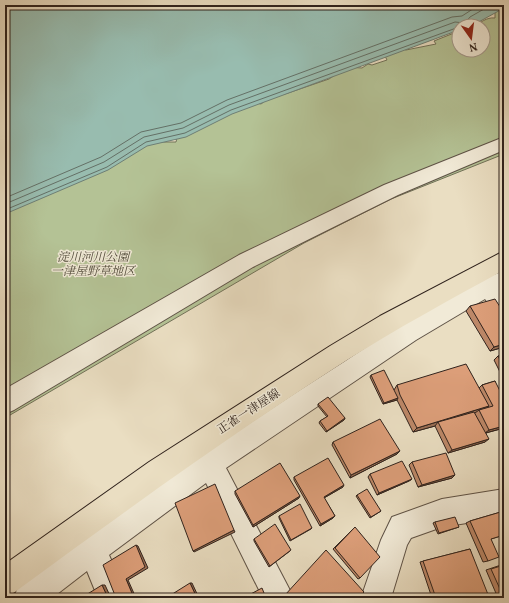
<svg xmlns="http://www.w3.org/2000/svg" width="509" height="603" viewBox="0 0 509 603" font-family="Vollkorn,'Noto Serif JP',serif">
<rect width="100%" height="100%" fill="#eadec2"/>
<filter id="stains"><feTurbulence type="fractalNoise" baseFrequency=".005" numOctaves="4"/><feColorMatrix values="0 0 0 0 .2 0 0 0 0 .09 0 0 0 0 .02 0 0 0 .5 -.17"/></filter>
<radialGradient id="worn" r=".72"><stop offset=".6" stop-color="#630" stop-opacity="0"/><stop offset="1" stop-color="#630" stop-opacity=".3"/></radialGradient>
<path fill="#b4c295" stroke="#727259" d="M504 7V154L391 199 304 243 5 418V209L151 142H176L178 133 253 102 261 104 269 98 288 93 329 79 347 67 362 68 368 64 372 65 387 60 385 56 397 47 406 50 436 44 434 41 459 31V50H483V26H473C481 23 486 17 495 18V11Z"/>
<polygon fill="#98bcaf" stroke="#6e7f75" points="5,5 504,5 504,8 475,24 459,26 459,30 232,114 186,137 147,146 108,170 5,214"/>
<g fill="none" stroke-linecap="round" stroke-linejoin="round">
<g stroke="#647066" stroke-width="1">
<polyline points="5,198 101,157 141,132 181,123 227,100 452,17 462,16 479,5"/>
<polyline points="5,204 104,162 144,137 183,128 229,105 455,22 465,23 470,17 491,5"/>
<polyline points="5,210 107,167 146,142 185,133 231,110 459,27"/>
</g>
<defs>
<g id="minor">
<polygon points="504,137 504,150 398,195 253,267 14,410 5,414 5,389 239,255 384,185"/>
<path d="M504 271V317L496 314 485 299 416 340 226 468 294 598H263L206 483 109 555 128 598H98L87 571 52 598H13L18 588C124 508 232 433 344 362 395 329 447 291 504 271Z"/>
<polygon points="504,489 504,517 442,527 411,538 407,545 391,598 361,598 381,540 392,517 442,499"/>
</g>
<path id="major" d="M504 251V270C451 299 398 328 347 360 233 433 124 512 15 592L5 597V564L149 462 330 346 380 316Z"/>
</defs>
<use href="#minor" stroke="#5e5246" stroke-width="2"/>
<use href="#major" stroke="#30231d" stroke-width="2"/>
<use href="#minor" fill="#f1ead7" fill-rule="evenodd"/>
<use href="#major" fill="#eadec2" fill-rule="evenodd"/>
</g>
<g fill="#bd8868" stroke="#30231d">
<polygon points="470,306 504,347 490,351 466,311"/>
<polygon points="504,355 504,380 494,360 498,356"/>
<polygon points="371,375 394,390 397,385 479,388 482,385 495,381 504,428 486,433 485,442 448,453 435,426 413,432 397,400 383,404 370,377"/>
<polygon points="318,404 345,418 344,420 326,432 319,423 320,421 327,417 318,406"/>
<polygon points="333,442 397,454 350,478 332,445"/>
<polygon points="412,462 455,475 452,478 418,487 409,465"/>
<polygon points="370,474 412,479 409,481 377,495 368,477"/>
<polygon points="294,477 343,487 324,498 335,516 333,518 320,526 294,480"/>
<polygon points="235,491 299,498 253,527 235,494"/>
<polygon points="357,495 381,511 370,518 356,496"/>
<polygon points="504,507 504,535 491,539 488,561 483,562 466,523 470,521 501,512 500,509"/>
<polygon points="279,516 312,528 311,529 290,541 279,518"/>
<polygon points="435,522 459,527 438,534 433,523"/>
<polygon points="353,529 360,578 358,579 333,549"/>
<polygon points="254,539 290,551 269,567 254,541"/>
<polygon points="470,549 483,598 432,598 420,562"/>
<polygon points="504,564 504,598 498,598 486,570"/>
</g>
<g fill="#9a6f55" stroke="#30231d">
<polygon points="504,344 504,347 490,351 494,347"/>
<polygon points="398,398 397,400 383,404 384,403"/>
<polygon points="489,406 483,411 479,410 475,413 438,422 435,426 413,432 417,428"/>
<polygon points="345,418 344,420 326,432 327,431"/>
<polygon points="504,426 504,428 485,433 489,430"/>
<polygon points="489,439 485,442 448,453 452,450"/>
<polygon points="400,451 397,454 350,478 351,475"/>
<polygon points="455,475 452,478 418,487 422,485"/>
<polygon points="412,479 409,481 377,495 379,493"/>
<polygon points="344,485 343,487 322,499 324,497"/>
<polygon points="300,496 299,498 253,527 253,525"/>
<polygon points="335,516 333,518 320,526 321,524"/>
<polygon points="234,530 235,532 194,552 193,551"/>
<polygon points="136,545 138,546 148,568 128,580 136,598 134,598 126,579"/>
<polygon points="190,583 192,583 199,598 197,598"/>
<polygon points="102,585 105,585 111,598 108,598"/>
</g>
<g fill="#dc9e79" stroke="#30231d">
<polygon points="495,299 504,313 504,344 494,347 470,306"/>
<polygon points="504,355 504,368 498,356"/>
<polygon points="466,364 489,406 417,428 400,395 397,385"/>
<polygon points="384,370 398,398 384,403 371,375"/>
<polygon points="495,381 504,399 504,426 489,430 479,410 493,406 482,385"/>
<polygon points="328,397 345,418 327,431 320,421 328,416 318,404"/>
<polygon points="474,412 489,439 452,450 438,422"/>
<polygon points="380,419 400,451 351,475 333,442"/>
<polygon points="446,453 455,475 422,485 412,462"/>
<polygon points="328,458 344,485 324,497 335,516 321,524 294,477"/>
<polygon points="402,461 412,479 379,493 370,474"/>
<polygon points="280,463 300,496 253,525 235,491"/>
<polygon points="215,484 234,530 193,551 175,503"/>
<polygon points="367,489 381,511 371,517 357,495"/>
<polygon points="300,504 312,528 291,540 279,516"/>
<polygon points="504,511 504,535 491,539 499,557 488,561 470,521"/>
<polygon points="455,517 459,527 439,533 435,522"/>
<polygon points="275,524 291,550 270,566 254,539"/>
<polygon points="355,527 380,557 360,578 335,548"/>
<polygon points="136,545 145,567 126,579 134,598 116,598 103,565"/>
<polygon points="470,549 489,597 483,598 436,598 423,561"/>
<polygon points="326,550 364,592 358,598 287,598 285,595"/>
<polygon points="504,565 504,598 491,569"/>
<polygon points="190,583 197,598 166,598"/>
<polygon points="102,585 108,598 81,598"/>
<polygon points="262,588 266,598 248,598 247,596"/>
</g>
<g text-anchor="middle" dominant-baseline="central" stroke-width="3" stroke-linejoin="round" paint-order="stroke">
<g font-size="12" font-style="italic" fill="#514b3b" stroke="#f1ead7">
<text x="93" y="258">淀川河川公園<tspan x="93" dy="14">一津屋野草地区</tspan></text>
</g>
<g font-size="12" fill="#30231d" stroke="#f1ead7">
<text transform="translate(249 412) rotate(-33)">正雀一津屋線</text>
</g>
</g>
<rect width="509" height="603" fill="none" stroke="#eadec2" stroke-width="20"/>
<rect x="6" y="6" width="497" height="591" fill="none" stroke="#30231d" stroke-width="2"/>
<rect x="10" y="10" width="489" height="583" fill="none" stroke="#30231d"/>
<g transform="translate(471 38) rotate(166)"><circle r="19" fill="#f1ead7" stroke="#a49a8d"/>
<path d="M0-3L7 15L0 10L-7 15Z" fill="#8f2418"/>
<text y="-6" font-size="11" font-weight="bold" text-anchor="middle" fill="#30231d">N</text>
</g>
<rect width="100%" height="100%" filter="url(#stains)"/>
<rect width="100%" height="100%" fill="url(#worn)"/>
</svg>
